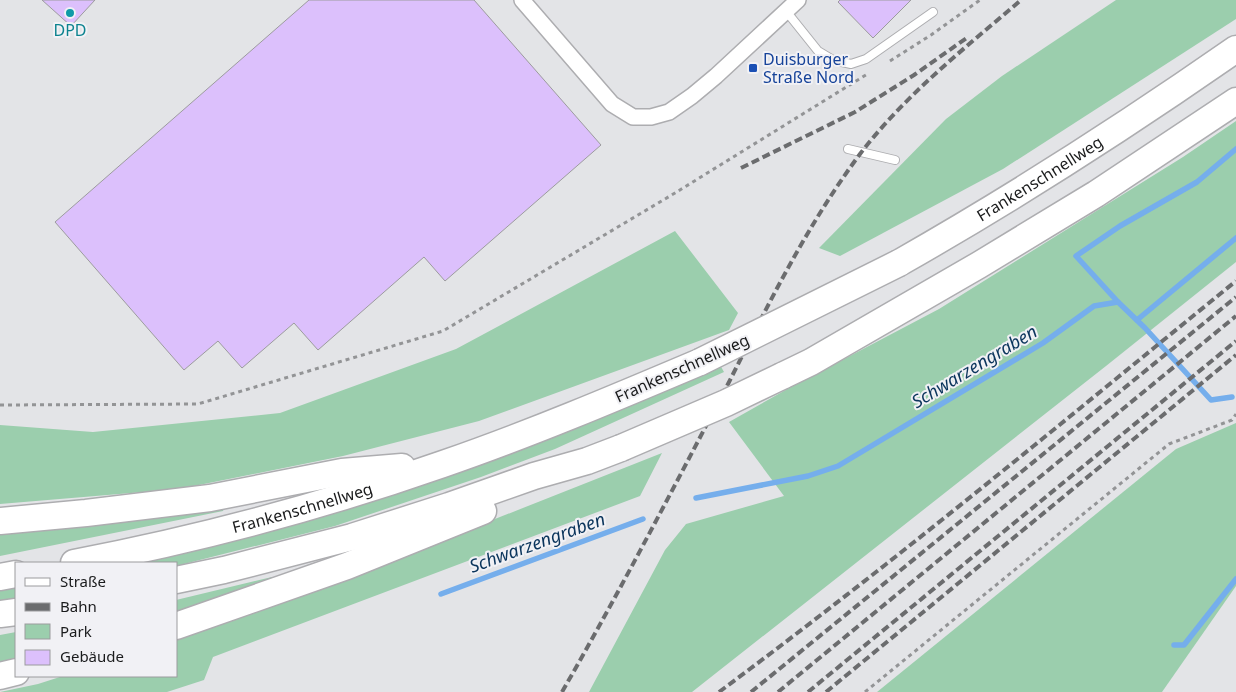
<svg xmlns="http://www.w3.org/2000/svg" width="1236" height="692" viewBox="0 0 1236 692" font-family="'Noto Sans',sans-serif">
<rect width="100%" height="100%" fill="#e3e4e7"/>
<g fill="#9bcead">
<polygon points="1116,0 1236,0 1236,19 1003,169 840,256 819,248 946,119 1002,76"/>
<polygon points="1236,121 1236,262 1106,366 692,692 589,692 665,550 686,524 784,496 729,422 791,387 939,309 1183,157"/>
<polygon points="675,231 738,313 729,330 479,421 343,456 179,489 0,504 0,425 93,432 280,413 456,349"/>
<polygon points="720,365 724,372 555,449 481,477 335,526 176,566 176,563 126,563"/>
<polygon points="1236,423 1236,586 1162,692 877,692 1176,449"/>
<polygon points="662,453 640,496 213,657 204,680 167,692 0,692 38,684 63,676 176,676 176,640 399,557"/>
<polygon points="225,503 223,511 0,556 0,527"/>
<polygon points="272,577 274,584 176,618 176,600"/>
<polygon points="16,587 16,601 0,603 0,589"/>
<polygon points="16,632 16,664 0,667 0,635"/>
</g>
<g fill="none" stroke-linecap="round" stroke-linejoin="round">
<g stroke="#75aeec" stroke-width="5.5">
<polyline points="1118,302 1076,256 1120,226 1197,182 1236,149"/>
<polyline points="1137,320 1236,238"/>
<polyline points="696,498 808,476 838,466 1043,343 1094,306 1118,302 1145,328 1211,400 1232,397"/>
<polyline points="441,594 643,519"/>
<polyline points="1174,645 1184,645 1236,579"/>
</g>
</g>
<g fill="#dcc0fc" stroke="#9c9b9e">
<polygon points="42,0 95,0 71,26"/>
<polygon points="309,0 474,0 601,145 445,281 424,257 318,350 294,323 242,368 218,341 184,370 55,222"/>
<polygon points="840,0 911,0 873,38 838,2"/>
</g>
<g fill="none" stroke-linecap="round" stroke-linejoin="round">
<defs>
<g id="service">
<polyline points="786,11 818,51 833,60 851,64 866,59 933,12"/>
<polyline points="848,149 895,160"/>
</g>
<polyline id="minor" points="522,0 612,104 633,117 651,117 669,112 692,96 716,76 798,0"/>
<g id="trunk">
<path id="s1" d="M899 263C1015 197 1127 125 1236 49"/>
<polyline points="782,376 811,362 979,265 1096,194 1236,101"/>
<polyline points="0,521 86,513 210,498 342,472 402,467"/>
<path id="s2" d="M74 563C199 539 323 506 443 464 530 434 615 398 700 362"/>
<polyline points="0,577 16,574"/>
<polyline points="176,580 224,570 352,537 449,506 534,476 587,461 621,448"/>
<polyline points="0,614 16,612"/>
<polyline points="176,626 347,566 483,511"/>
<polyline points="0,676 16,672"/>
</g>
</defs>
<use href="#service" stroke="#adadb0" stroke-width="10"/>
<use href="#minor" stroke="#adadb0" stroke-width="18"/>
<use href="#trunk" stroke="#adadb0" stroke-width="29"/>
<g stroke="#939496" stroke-width="3" stroke-dasharray="4 4" stroke-linecap="butt">
<polyline points="890,61 931,35 980,0"/>
<polyline points="0,405 198,404 443,331 675,193 869,73"/>
<polyline points="865,692 1169,444 1232,420 1236,414"/>
</g>
<use href="#service" stroke="#fff" stroke-width="8"/>
<use href="#minor" stroke="#fff" stroke-width="15"/>
<use href="#trunk" stroke="#fff" stroke-width="26"/>
<g stroke="#6b6c6e" stroke-width="4" stroke-dasharray="8 4" stroke-linecap="butt">
<polyline points="741,168 855,112 914,75 968,37"/>
<path d="M562 692C620 591 674 487 728 384 768 305 807 225 860 154 905 95 965 48 1021 0"/>
<path d="M719 692C896 561 1065 420 1236 281"/>
<polyline points="751,692 1236,297"/>
<polyline points="778,692 1236,316"/>
<polyline points="808,692 1236,341"/>
<polyline points="826,692 1236,355"/>
</g>
<defs>
<g id="trunk-bridge">
<polyline points="700,362 899,263"/>
<polyline points="621,448 726,403 782,376"/>
</g>
</defs>
<use href="#trunk-bridge" stroke="#adadb0" stroke-width="29" stroke-linecap="butt"/>
<use href="#trunk-bridge" stroke="#fff" stroke-width="26"/>
</g>
<circle fill="#0f9aa8" stroke="#f1f1f5" stroke-width="2" cx="70" cy="13" r="5"/>
<rect fill="#1a4fb4" stroke="#f1f1f5" stroke-width="2" x="748" y="63" width="10" height="10" rx="2.5"/>
<g text-anchor="middle" dominant-baseline="central" stroke-width="4" stroke-linejoin="round" paint-order="stroke">
<g font-size="16" fill="#0d838f" stroke="#f1f1f5">
<text x="70" y="30">DPD</text>
</g>
<g font-size="16" fill="#164399" stroke="#f1f1f5" text-anchor="start">
<text x="763" y="59">Duisburger<tspan x="763" dy="18">Straße Nord</tspan></text>
</g>
<g font-size="16" fill="#1a1b1c" stroke="#f1f1f5">
<text stroke="none"><textPath href="#s1" startOffset="164">Frankenschnellweg</textPath></text>
<text transform="translate(682 368) rotate(-24)">Frankenschnellweg</text>
<text stroke="none"><textPath href="#s2" startOffset="235">Frankenschnellweg</textPath></text>
</g>
<g font-size="18" font-style="italic" fill="#0b355c" stroke="#f1f1f5">
<text transform="translate(974 366) rotate(-31)">Schwarzengraben</text>
<text transform="translate(537 542) rotate(-20)">Schwarzengraben</text>
</g>
</g>
<rect x="15" y="562" width="162" height="115" fill="#f1f1f5" stroke="#9b9b9e"/>
<rect x="25" y="578" width="25" height="8" fill="#ffffff" stroke="#9b9b9e"/>
<text x="60" y="587" font-size="15" fill="#1a1b1c">Straße</text>
<rect x="25" y="603" width="25" height="8" fill="#6b6c6e" stroke="#9b9b9e"/>
<text x="60" y="612" font-size="15" fill="#1a1b1c">Bahn</text>
<rect x="25" y="624" width="25" height="15" fill="#9bcead" stroke="#9b9b9e"/>
<text x="60" y="637" font-size="15" fill="#1a1b1c">Park</text>
<rect x="25" y="650" width="25" height="15" fill="#dcc0fc" stroke="#9b9b9e"/>
<text x="60" y="662" font-size="15" fill="#1a1b1c">Gebäude</text>
</svg>
